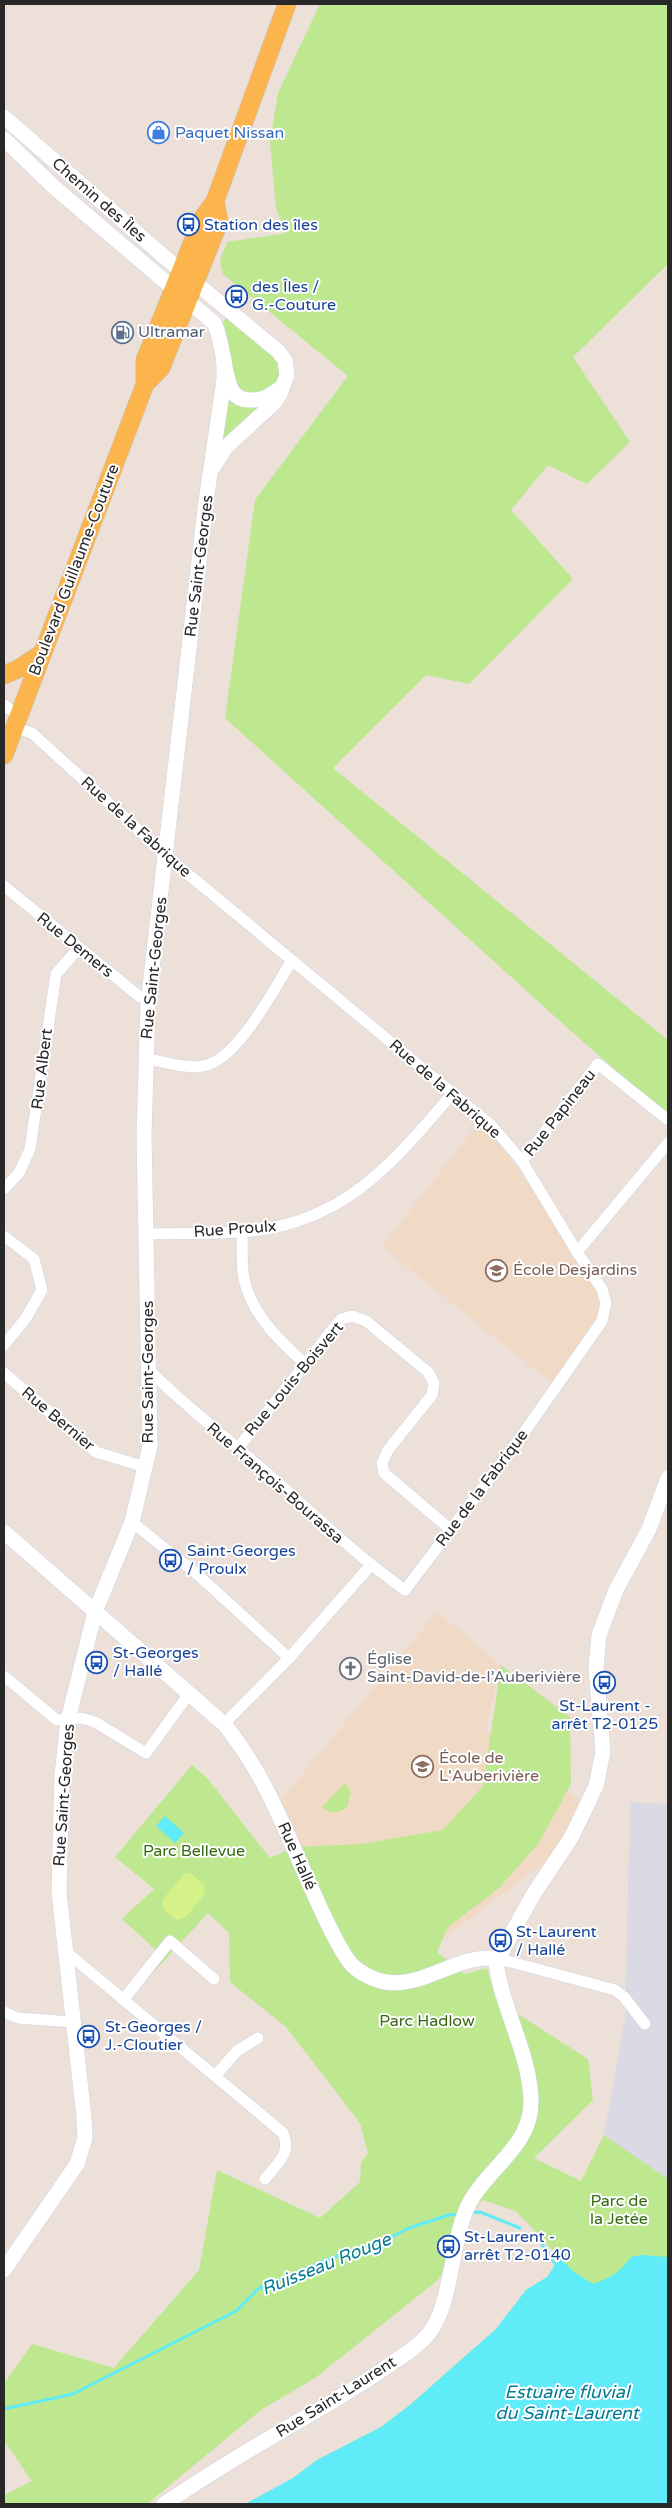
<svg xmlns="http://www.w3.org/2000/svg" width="672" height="2508" viewBox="0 0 672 2508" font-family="'Varela Round',sans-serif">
<rect width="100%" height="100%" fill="#ece0d8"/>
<polygon fill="#dbd9e3" points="630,1802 668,1804 668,2179 604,2135 625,2019"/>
<g fill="#f0dac5">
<polygon points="481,1119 519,1169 598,1293 602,1321 554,1385 382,1247"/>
<polygon points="437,1612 501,1665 486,1729 587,1805 564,1848 386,1982 369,1977 276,1806"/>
</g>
<g fill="#bde88f">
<polygon points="320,4 668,4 668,264 573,357 630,442 587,484 548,465 511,510 573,579 469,684 426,675 333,768 668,1040 668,1115 572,1032 225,718 255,500 348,376 223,274 220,261 227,242 286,233 276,208 270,141 278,93"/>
<polygon points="230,310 268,342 287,375 211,470 224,380 218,332"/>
<polygon points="501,1665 570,1717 571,1784 539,1843 499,1888 448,1927 437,1952 464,1974 487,1968 496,2000 588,2059 593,2100 534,2158 581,2181 604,2135 668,2179 668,2504 293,2478 317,2460 381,2427 410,2405 496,2329 526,2290 547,2277 560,2258 516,2211 482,2200 460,2231 439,2279 315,2378 261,2410 147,2504 4,2504 4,2495 32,2481 4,2441 4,2384 32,2344 114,2368 199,2270 217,2170 320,2218 360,2182 361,2163 368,2153 360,2123 286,2027 230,1982 229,1933 208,1913 126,2002 119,1996 156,1950 122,1919 154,1889 115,1857 192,1765 207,1778 270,1858 295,1847 361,1844 443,1830 483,1786"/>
<path d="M345 1783 351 1792 347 1807C338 1814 330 1814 322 1807Z"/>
</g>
<polygon fill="#d7f189" points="185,1873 190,1873 204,1885 205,1893 186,1917 177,1920 165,1911 162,1900"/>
<g fill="#60ebf8">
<polygon points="165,1816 184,1833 175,1843 156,1826"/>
<path d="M642 2255 668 2257V2504H245L293 2478 317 2460 381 2427 410 2405 496 2329 526 2290 547 2277 560 2258 574 2272 593 2284C611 2278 620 2272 631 2257Z"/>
</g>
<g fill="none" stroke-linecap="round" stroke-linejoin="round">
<g stroke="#60ebf8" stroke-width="3">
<polyline points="469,2213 480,2212 520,2228"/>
<polyline points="542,2244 557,2267"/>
<polyline points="4,2409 73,2394 236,2311 258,2289 331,2258 382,2242 409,2228 449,2215 460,2214"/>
</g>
<defs>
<g id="street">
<polyline points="4,705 20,717"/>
<path d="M16 728 32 733 177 865 492 1126 522 1161 577 1252 602 1289 606 1303 602 1321 518 1441 405 1590C353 1553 308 1509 260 1467 223 1435 184 1405 149 1370"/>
<polyline points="4,886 140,997 149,999"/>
<path d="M145 1059C164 1061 184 1069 203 1066 237 1061 274 989 291 962"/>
<polyline points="522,1161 598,1064 668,1120"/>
<polyline points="4,1189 19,1173 30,1149 56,974 78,949"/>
<path d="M242 1232C243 1247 241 1264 244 1279 252 1315 279 1340 305 1364"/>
<path d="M146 1234C178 1233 210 1234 241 1232 343 1225 391 1165 453 1093"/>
<polyline points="4,1236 34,1259 42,1290 26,1318 4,1345"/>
<polyline points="577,1252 668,1143"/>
<polyline points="4,1373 96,1452 145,1467"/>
<polyline points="238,1448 341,1319 352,1316 366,1321 428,1372 434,1383 432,1395 388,1450 382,1463 384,1473 451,1530"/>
<polyline points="132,1522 198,1575 289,1658"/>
<polyline points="4,1676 57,1720 81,1718 95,1722 146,1753 189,1694"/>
<polyline points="224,1724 289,1658 371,1565"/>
<path d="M64 1950 283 2133C292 2153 277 2164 265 2179"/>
<polyline points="500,1959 615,1990 624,1997 645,2024"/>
<polyline points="123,2000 170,1941 214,1979"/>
<polyline points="4,2012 18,2018 72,2022"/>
<polyline points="215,2076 237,2051 258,2038"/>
</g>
<g id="secondary">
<polyline points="4,117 169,261 278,351 285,360 287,375 280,394 274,403 226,447 214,466"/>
<path d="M4 139 55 188 214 323C224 342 223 378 233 392 237 398 244 400 250 400 262 401 270 396 279 389"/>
<path d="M4 1532 224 1724C266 1775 287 1835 314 1894 322 1912 340 1952 352 1965 360 1973 374 1980 385 1982 424 1989 461 1951 500 1959"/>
<polyline points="4,2270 77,2164 85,2138 84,2117 59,1892 62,1775 68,1720 95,1612 132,1522 150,1446 144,1135 148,1004 206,501 224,380 224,359"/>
<path d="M164 2504C202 2479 240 2455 280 2432 318 2410 356 2389 392 2363 406 2354 420 2345 430 2332 453 2301 451 2236 470 2202 489 2167 532 2145 531 2101 530 2053 502 2010 496 1962L533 1895 571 1838 596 1786 603 1752 596 1668 599 1635 616 1590 649 1529 668 1478"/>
</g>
<g id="primary">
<polyline points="145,384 161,368 219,222 215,201"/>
<polyline points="4,675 18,669 41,654"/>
<polyline points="4,755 145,384 145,360 202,219 215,201 287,4"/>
</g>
</defs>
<use href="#street" stroke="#cdd5e3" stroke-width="12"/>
<use href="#secondary" stroke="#cdd5e3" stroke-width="16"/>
<use href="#primary" stroke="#c3c3c3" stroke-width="19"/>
<use href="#street" stroke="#fff" stroke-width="11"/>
<use href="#secondary" stroke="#fff" stroke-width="15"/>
<use href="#primary" stroke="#fcb44d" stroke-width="18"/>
</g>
<defs>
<symbol id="shop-ring" viewBox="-11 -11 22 22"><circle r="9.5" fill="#fff" stroke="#3f7fe0" stroke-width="1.5"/><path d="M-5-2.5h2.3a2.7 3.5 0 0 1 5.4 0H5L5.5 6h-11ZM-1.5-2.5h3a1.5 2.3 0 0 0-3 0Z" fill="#3f7fe0"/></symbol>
<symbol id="bus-ring" viewBox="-11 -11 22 22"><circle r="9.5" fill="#fff" stroke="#1a4fb4" stroke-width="1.5"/><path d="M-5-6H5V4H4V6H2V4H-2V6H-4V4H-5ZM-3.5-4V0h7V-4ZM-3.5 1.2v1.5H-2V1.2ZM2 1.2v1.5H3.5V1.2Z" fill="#1a4fb4"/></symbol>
<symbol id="fuel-ring" viewBox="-11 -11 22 22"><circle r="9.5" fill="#fff" stroke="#5c6f8a" stroke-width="1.5"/><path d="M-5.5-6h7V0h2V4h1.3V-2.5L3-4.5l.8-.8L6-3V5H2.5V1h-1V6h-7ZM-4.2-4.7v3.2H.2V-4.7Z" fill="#5c6f8a"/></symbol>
<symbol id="school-ring" viewBox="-11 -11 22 22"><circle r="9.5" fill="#fff" stroke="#8d6e63" stroke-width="1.5"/><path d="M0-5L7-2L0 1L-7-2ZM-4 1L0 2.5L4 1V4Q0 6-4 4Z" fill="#8d6e63"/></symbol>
<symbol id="church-ring" viewBox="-11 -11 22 22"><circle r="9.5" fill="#fff" stroke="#6b7280" stroke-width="1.5"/><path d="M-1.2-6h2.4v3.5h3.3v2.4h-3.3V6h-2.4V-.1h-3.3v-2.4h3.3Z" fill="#6b7280"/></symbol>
</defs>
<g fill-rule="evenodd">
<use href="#shop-ring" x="146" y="120" width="25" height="25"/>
<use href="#bus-ring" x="176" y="212" width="25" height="25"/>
<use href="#bus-ring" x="224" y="284" width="25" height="25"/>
<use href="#fuel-ring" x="110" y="320" width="25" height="25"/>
<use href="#school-ring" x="484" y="1258" width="25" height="25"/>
<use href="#bus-ring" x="158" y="1548" width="25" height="25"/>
<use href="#bus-ring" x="84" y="1650" width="25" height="25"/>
<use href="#church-ring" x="338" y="1656" width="25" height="25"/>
<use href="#bus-ring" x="592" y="1670" width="25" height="25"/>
<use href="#school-ring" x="410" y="1754" width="25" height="25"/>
<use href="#bus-ring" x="488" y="1928" width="25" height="25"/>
<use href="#bus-ring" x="76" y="2024" width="25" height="25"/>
<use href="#bus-ring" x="436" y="2234" width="25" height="25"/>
</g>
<g text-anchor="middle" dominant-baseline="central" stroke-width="4" stroke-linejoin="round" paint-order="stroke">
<g font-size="16" fill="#366cbe" stroke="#fff" text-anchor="start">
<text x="175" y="133">Paquet Nissan</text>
</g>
<g font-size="16" fill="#282828" stroke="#fff">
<text transform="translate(99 200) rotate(41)">Chemin des Îles</text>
<text transform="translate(199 566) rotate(-83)">Rue Saint-Georges</text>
<text transform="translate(74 570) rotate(-69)">Boulevard Guillaume-Couture</text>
<text transform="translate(136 827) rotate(42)">Rue de la Fabrique</text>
<text transform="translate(75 945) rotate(39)">Rue Demers</text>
<text transform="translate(154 968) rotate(-84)">Rue Saint-Georges</text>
<text transform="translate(42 1069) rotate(-83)">Rue Albert</text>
<text transform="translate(445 1089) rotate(41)">Rue de la Fabrique</text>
<text transform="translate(560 1113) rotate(-52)">Rue Papineau</text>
<text transform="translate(235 1229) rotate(-4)">Rue Proulx</text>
<text transform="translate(148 1372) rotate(-90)">Rue Saint-Georges</text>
<text transform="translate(294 1379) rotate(-50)">Rue Louis-Boisvert</text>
<text transform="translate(58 1419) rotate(40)">Rue Bernier</text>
<text transform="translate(275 1483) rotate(41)">Rue François-Bourassa</text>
<text transform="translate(482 1488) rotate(-53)">Rue de la Fabrique</text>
<text transform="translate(64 1795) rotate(-86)">Rue Saint-Georges</text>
<text transform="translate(297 1856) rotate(66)">Rue Hallé</text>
<text transform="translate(336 2397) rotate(-32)">Rue Saint-Laurent</text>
</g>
<g font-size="16" fill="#164399" stroke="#fff" text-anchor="start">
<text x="204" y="225">Station des îles</text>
<text x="252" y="287">des Îles /<tspan x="252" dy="18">G.-Couture</tspan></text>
<text x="187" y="1551">Saint-Georges<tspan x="187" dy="18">/ Proulx</tspan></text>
<text x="113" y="1653">St-Georges<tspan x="113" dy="18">/ Hallé</tspan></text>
<text x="605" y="1706" text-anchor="middle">St-Laurent -<tspan x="605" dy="18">arrêt T2-0125</tspan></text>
<text x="516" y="1932">St-Laurent<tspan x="516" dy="18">/ Hallé</tspan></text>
<text x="105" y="2027">St-Georges /<tspan x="105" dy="18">J.-Cloutier</tspan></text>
<text x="464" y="2237">St-Laurent -<tspan x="464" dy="18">arrêt T2-0140</tspan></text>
</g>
<g font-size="16" fill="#4e5e75" stroke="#fff" text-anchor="start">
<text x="138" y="332">Ultramar</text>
</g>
<g font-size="16" fill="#785e54" stroke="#fff" text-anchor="start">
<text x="513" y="1270">École Desjardins</text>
<text x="439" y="1758">École de<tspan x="439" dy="18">L'Auberivière</tspan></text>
</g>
<g font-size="16" fill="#5b616d" stroke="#fff" text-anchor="start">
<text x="367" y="1659">Église<tspan x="367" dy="18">Saint-David-de-l’Auberivière</tspan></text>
</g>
<g font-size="16" fill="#356a13" stroke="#fff">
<text x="194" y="1851">Parc Bellevue</text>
<text x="427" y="2021">Parc Hadlow</text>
<text x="619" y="2201">Parc de<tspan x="619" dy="18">la Jetée</tspan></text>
</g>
<g font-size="18" font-style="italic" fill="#047c94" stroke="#fff">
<text transform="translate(326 2264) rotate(-22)">Ruisseau Rouge</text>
<text x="567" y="2392">Estuaire fluvial<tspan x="567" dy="21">du Saint-Laurent</tspan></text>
</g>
</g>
<rect width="672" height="2508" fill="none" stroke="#282828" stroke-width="10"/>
</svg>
